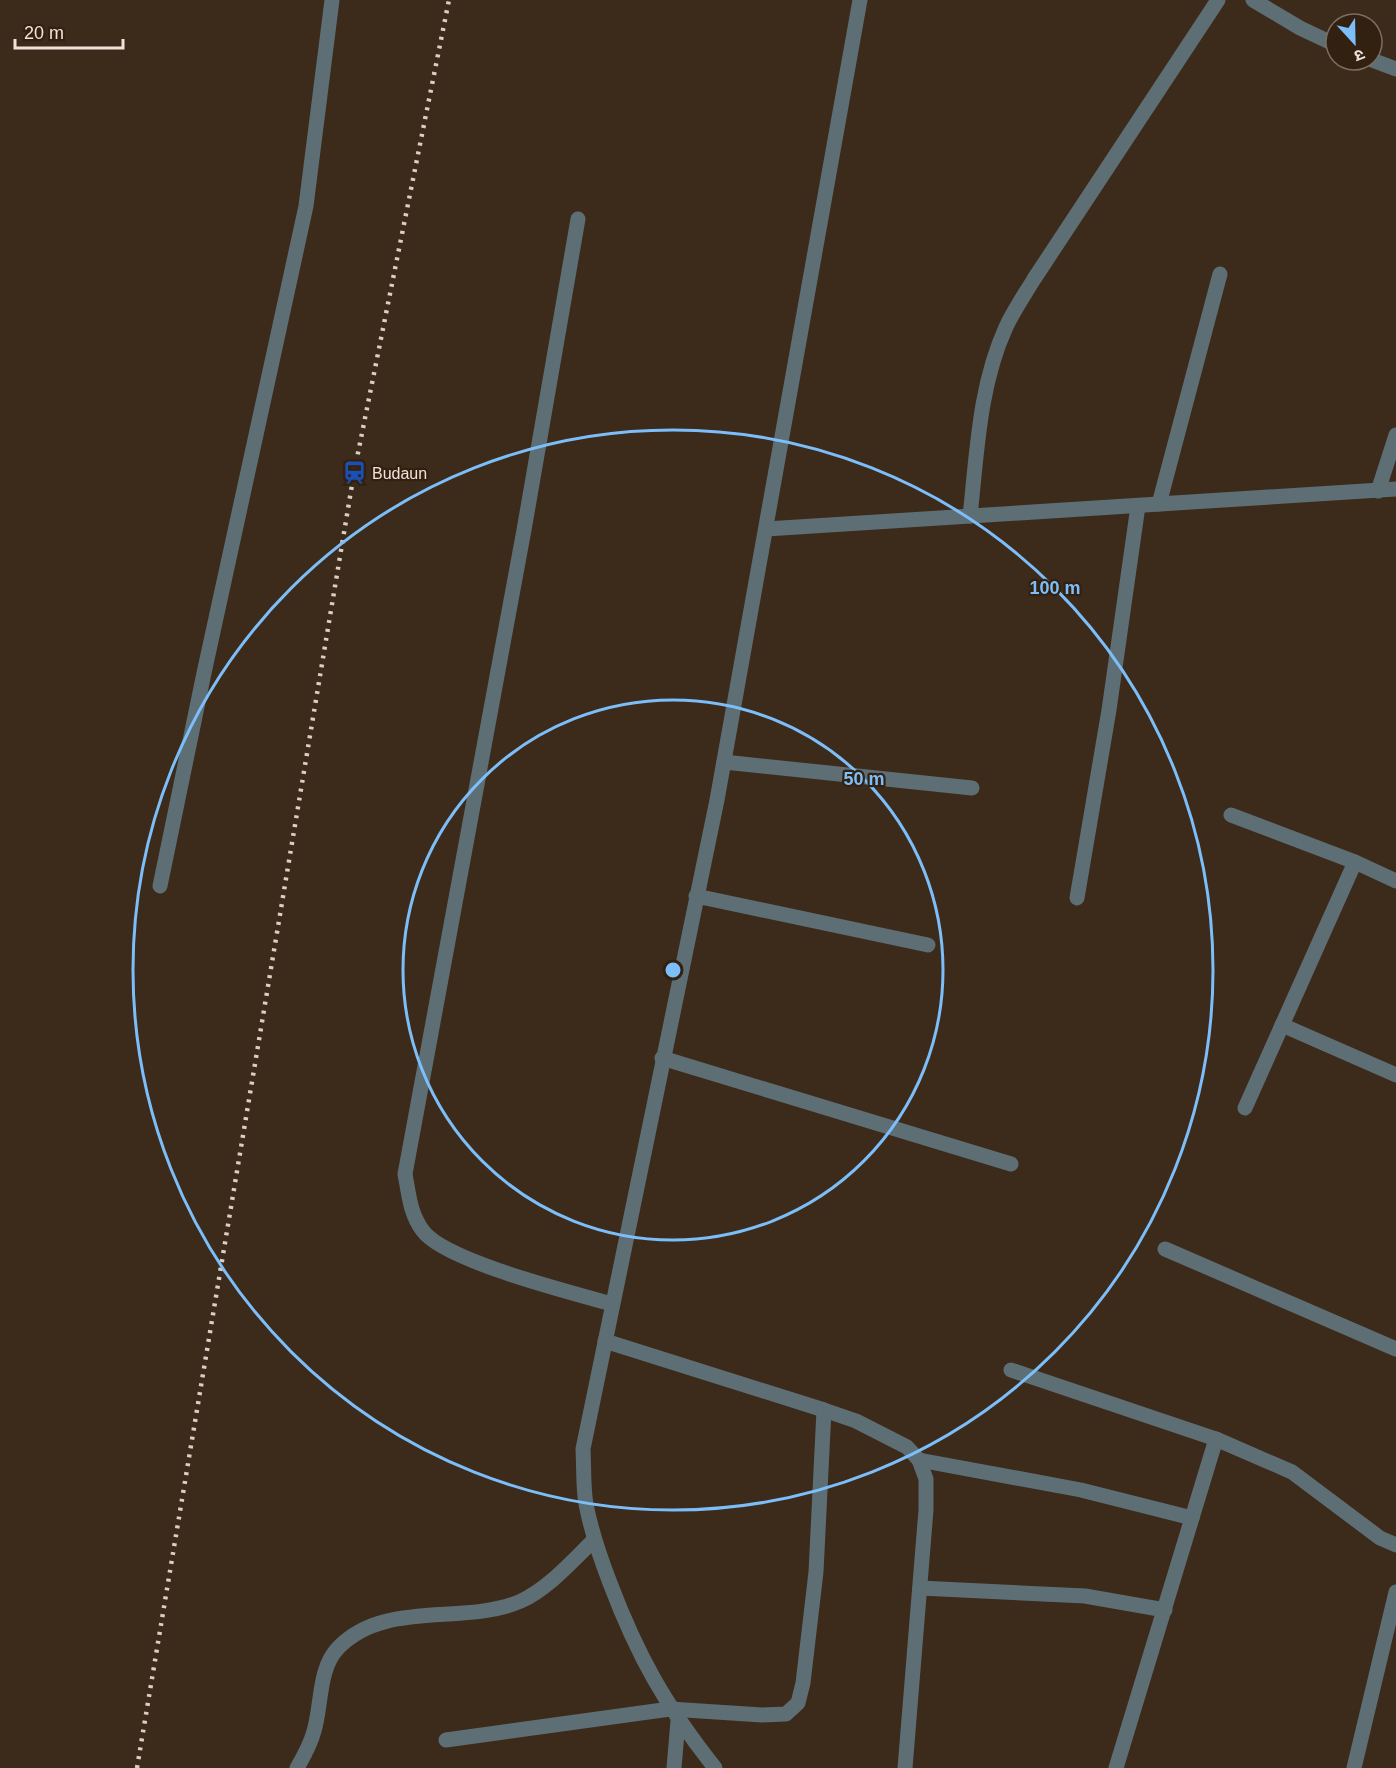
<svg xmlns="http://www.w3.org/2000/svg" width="1396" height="1768" viewBox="0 0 1396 1768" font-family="Helvetica,'Noto Sans Devanagari',sans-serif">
<rect width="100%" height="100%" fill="#3c2a1a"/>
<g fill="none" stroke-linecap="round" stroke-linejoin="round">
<g stroke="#5d6e74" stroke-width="15">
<path d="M297 1768C304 1756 311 1743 314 1731 322 1705 318 1669 338 1648 385 1599 464 1626 521 1601 549 1588 572 1561 594 1540"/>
<polyline points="674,1768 678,1721"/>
</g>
<g stroke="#5d6e74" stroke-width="15">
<polyline points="1253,0 1300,28 1336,45"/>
<polyline points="1372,60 1396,69"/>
<path d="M578 219 524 530 405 1174C409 1195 410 1214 423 1231 445 1261 573 1293 612 1304"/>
<polyline points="1378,491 1396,435"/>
<polyline points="1159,504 1220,274"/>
<path d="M970 516C977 453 979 386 1006 327 1014 310 1025 294 1034 279L1218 0"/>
<polyline points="766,529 1396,489"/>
<polyline points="724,762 972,788"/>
<polyline points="1231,815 1355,862 1396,881"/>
<polyline points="160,886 204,673 306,206 332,0"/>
<polyline points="696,896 928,945"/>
<polyline points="1077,898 1109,710 1138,506"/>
<polyline points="1282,1025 1396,1075"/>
<polyline points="662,1058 1011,1164"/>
<polyline points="1245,1108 1355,862"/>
<polyline points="1165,1249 1396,1349"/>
<polyline points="605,1341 824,1410 856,1421 907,1447 919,1460 926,1479 926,1510 905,1768"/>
<polyline points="1011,1370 1216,1439 1292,1472 1380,1538 1396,1545"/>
<polyline points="919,1460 1081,1490 1192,1518"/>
<polyline points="920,1588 1085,1596 1165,1610"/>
<polyline points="446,1740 670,1709 762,1715 786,1714 798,1703 803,1683 816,1572 824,1410"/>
<path d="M715 1768C666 1706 638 1657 610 1583 600 1557 591 1531 586 1504 583 1487 584 1467 583 1449L717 800 860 0"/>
<polyline points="1116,1768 1216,1439"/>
<polyline points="1354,1768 1396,1592"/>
</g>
<polyline stroke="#dbcec4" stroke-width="4.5" stroke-dasharray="3 6" stroke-linecap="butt" points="137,1768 354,473 449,0"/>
</g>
<g fill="none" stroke="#7cbef9" stroke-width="3">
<circle cx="673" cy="970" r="270"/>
<circle cx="673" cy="970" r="540"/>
</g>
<defs>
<symbol id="station-bare" viewBox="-9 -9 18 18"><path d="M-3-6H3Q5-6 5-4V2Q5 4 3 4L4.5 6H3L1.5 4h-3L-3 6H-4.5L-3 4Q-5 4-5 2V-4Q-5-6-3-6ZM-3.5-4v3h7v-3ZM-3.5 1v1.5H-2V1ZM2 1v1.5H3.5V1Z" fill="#1a4fb4" stroke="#322011" stroke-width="2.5" paint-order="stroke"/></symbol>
</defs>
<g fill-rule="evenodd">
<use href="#station-bare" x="338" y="456" width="33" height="33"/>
</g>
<g text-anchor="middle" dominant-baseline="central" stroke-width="4.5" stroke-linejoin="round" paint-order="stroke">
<g font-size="16" fill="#efe3d9" stroke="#322011" text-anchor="start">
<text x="372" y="473">Budaun</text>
</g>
</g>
<circle cx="673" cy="970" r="9" fill="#7cbef9" stroke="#322011" stroke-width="3"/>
<g font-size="18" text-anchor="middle" font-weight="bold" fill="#7cbef9" stroke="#322011" stroke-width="4.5" stroke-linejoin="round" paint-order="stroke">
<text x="1055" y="594">100 m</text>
<text x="864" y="785">50 m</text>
</g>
<g transform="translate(1354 42) rotate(158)"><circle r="28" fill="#322011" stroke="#7e6e61" stroke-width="1.5"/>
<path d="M0-4.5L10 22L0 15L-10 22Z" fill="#7cbef9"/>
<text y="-9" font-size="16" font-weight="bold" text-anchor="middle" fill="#efe3d9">उ</text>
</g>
<path d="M15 39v9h108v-9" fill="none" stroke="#efe3d9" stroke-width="3"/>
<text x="24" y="39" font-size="18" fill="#efe3d9" stroke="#322011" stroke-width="4.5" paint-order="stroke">20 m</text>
</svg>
